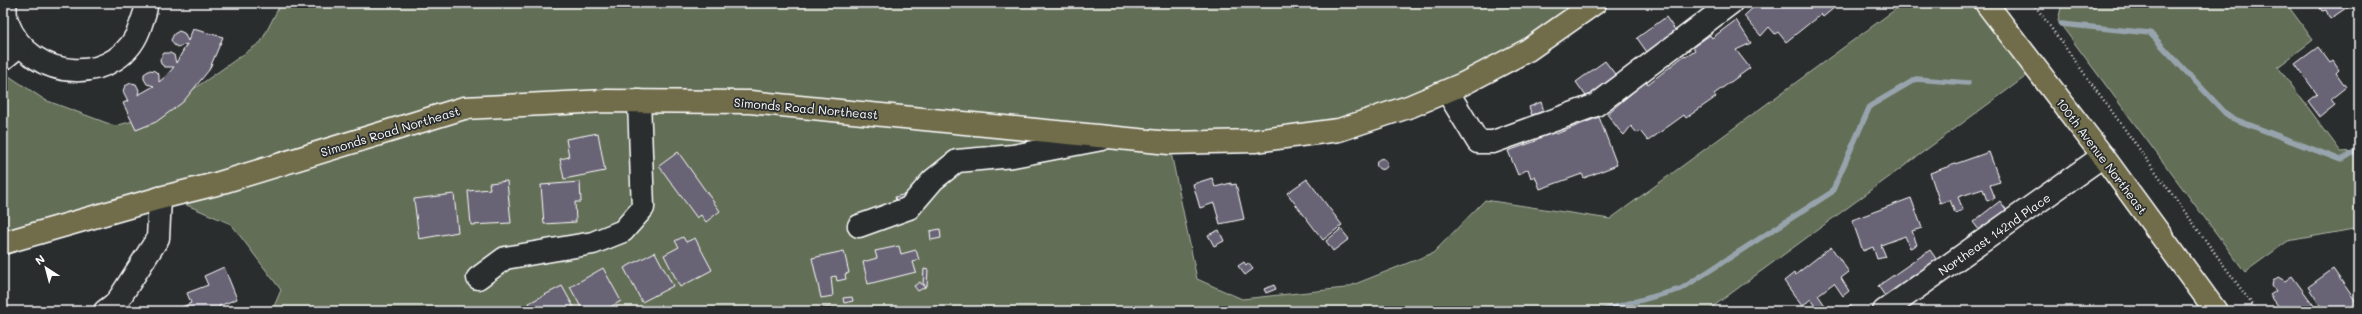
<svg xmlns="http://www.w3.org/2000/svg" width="2362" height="314" viewBox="0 0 2362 314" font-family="Mali,sans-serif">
<rect width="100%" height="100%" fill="#2a2d2e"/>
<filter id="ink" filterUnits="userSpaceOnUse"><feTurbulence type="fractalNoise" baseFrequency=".025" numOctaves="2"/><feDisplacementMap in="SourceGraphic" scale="8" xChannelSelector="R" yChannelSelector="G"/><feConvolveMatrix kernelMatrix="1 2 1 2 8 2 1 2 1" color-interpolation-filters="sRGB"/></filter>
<g filter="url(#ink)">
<g fill="#626e56" stroke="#b0b6aa">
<polygon points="281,3 1588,3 1528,50 1339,130 1169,143 1197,279 1242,299 1345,288 1433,253 1485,200 1610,219 1904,3 1986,3 2036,69 1707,311 272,311 281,290 231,224 168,197 3,245 3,72 45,100 115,126 158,114 261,42"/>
<polygon points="2062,3 2286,3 2313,40 2278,67 2341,152 2359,151 2359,228 2288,241 2245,272 2058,21"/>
</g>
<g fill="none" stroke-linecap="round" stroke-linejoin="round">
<g stroke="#98a4ad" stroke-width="5.5">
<polyline points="2061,24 2150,33 2229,117 2341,160 2359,149"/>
<polyline points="1601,311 1681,289 1832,192 1870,106 1916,79 1968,83"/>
</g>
</g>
<g fill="#696476" stroke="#fff">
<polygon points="1758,3 1840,3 1823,17 1821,14 1786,42 1778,32 1775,34 1769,27 1761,36 1744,16"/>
<polygon points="2317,3 2347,3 2349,6 2330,19 2326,10 2322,11"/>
<polygon points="1666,17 1678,34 1649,55 1637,38"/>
<polygon points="1736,20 1751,43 1736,50 1750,68 1714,94 1716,97 1686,118 1684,115 1648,141 1640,131 1637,133 1631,126 1624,135 1619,130 1607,114 1646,81 1648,84 1685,55 1686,56 1695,50 1693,47 1710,35 1712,38"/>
<polygon points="193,29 223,37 209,70 183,102 156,122 136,130 123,103 128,101 123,91 125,86 131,83 136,84 139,90 138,95 154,86 147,84 144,79 144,74 150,70 155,71 159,75 159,82 166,76 174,67 165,67 161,64 160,59 164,53 170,53 174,55 176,63 187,44 178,47 174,45 171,40 174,34 179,31 184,33 188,41"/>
<polygon points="2318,47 2330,63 2333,61 2339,70 2336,73 2346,87 2331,99 2335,105 2320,117 2308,101 2317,94 2295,64"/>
<polygon points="1605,61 1618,78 1588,99 1576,82"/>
<polygon points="1541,102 1544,111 1532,115 1529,107"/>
<polygon points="1599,117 1617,165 1584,178 1582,174 1540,189 1535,176 1531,178 1528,169 1518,175 1508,151 1536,141 1535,138 1555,131 1556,134"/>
<polygon points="598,133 605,171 564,179 560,159 569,157 566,139"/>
<polygon points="678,152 720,211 706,222 701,215 697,218 659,166"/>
<polygon points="1989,152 2000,182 1990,185 1995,198 1987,201 1983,189 1958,197 1963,210 1955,213 1950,200 1940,203 1930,173"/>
<circle cx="1382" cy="164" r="5.5"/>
<polygon points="1212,178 1215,187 1231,183 1231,185 1236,184 1244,219 1220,224 1214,203 1200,208 1193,184"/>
<polygon points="1307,179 1342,225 1323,240 1287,193"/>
<polygon points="507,181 511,223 471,225 468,191 490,189 489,183"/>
<polygon points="580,182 581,202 575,202 576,222 544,224 541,185"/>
<polygon points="454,194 458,232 419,239 414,199"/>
<polygon points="906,194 908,201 897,204 895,197"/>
<polygon points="1911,198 1922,228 1912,231 1917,245 1910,248 1905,236 1881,245 1886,257 1877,259 1873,247 1863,251 1852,220"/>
<polygon points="2000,201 2010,215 1983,235 1973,222"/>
<polygon points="940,229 941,238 931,240 930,231"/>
<polygon points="1341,229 1349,239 1333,251 1326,241"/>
<polygon points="1219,230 1224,241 1214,246 1208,235"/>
<polygon points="683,237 686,242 695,238 712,270 680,287 664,255 679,247 675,241"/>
<polygon points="899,246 901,254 916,250 919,260 913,262 916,272 868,284 863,262 877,258 875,251"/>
<polygon points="1831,247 1849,272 1841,278 1849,291 1843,296 1834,283 1818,295 1826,307 1819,311 1811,299 1802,306 1784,281 1794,273 1795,275"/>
<polygon points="1930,250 1939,263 1887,299 1878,286"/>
<polygon points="844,251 849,273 845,274 846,279 837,281 836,276 831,277 833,296 821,298 812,258"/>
<polygon points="655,252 673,286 642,302 624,268"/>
<polygon points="1244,262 1246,265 1248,263 1253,269 1245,275 1238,266"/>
<polygon points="224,267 237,299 219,306 221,311 173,311 191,303 187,293 208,285 204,276"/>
<polygon points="603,268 621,301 603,311 583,311 570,287"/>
<polygon points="924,269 928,270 927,286 918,291 914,286 920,282 923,286 925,285 923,284"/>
<polygon points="2333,269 2357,303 2358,308 2353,311 2324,311 2308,287"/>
<polygon points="2292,276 2318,311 2282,311 2270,295 2276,291 2272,286 2273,281 2278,277 2285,281"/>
<polygon points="1274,285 1276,289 1266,293 1264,289"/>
<polygon points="562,286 576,311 534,311 529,303"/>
<polygon points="852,297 853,301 844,303 843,298"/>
<polygon points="1850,305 1854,311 1841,311"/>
<polygon points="832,307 832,310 824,311 823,308"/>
</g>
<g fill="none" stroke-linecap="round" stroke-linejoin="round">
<defs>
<g id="minor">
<path d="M5 3C6 9 5 16 7 21 29 84 122 88 141 24 143 17 147 10 146 3"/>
<polyline points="3,59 20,45"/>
<polyline points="1447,91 1478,142 1493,142 1596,105 1731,3"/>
<polyline points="859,226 909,208 933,180 957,161 1013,156 1102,139"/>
<polyline points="478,278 505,258 593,243 623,231 643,208 639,101"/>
<polyline points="105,311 117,302 158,238 160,198"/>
<polyline points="1884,311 2103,156"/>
</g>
<g id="major">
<polyline points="1986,3 2103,156 2216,311"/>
<polyline points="3,243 160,198 216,184 464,108 606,101 750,102 1169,143 1255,141 1339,130 1411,106 1463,84 1528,50 1595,3"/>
</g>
</defs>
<use href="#minor" stroke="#fff" stroke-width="25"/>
<use href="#major" stroke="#fff" stroke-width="25"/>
<polyline stroke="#fff" stroke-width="2.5" stroke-dasharray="1 3" stroke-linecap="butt" points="2033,3 2257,311"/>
<use href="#minor" stroke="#2a2d2e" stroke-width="22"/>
<use href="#major" stroke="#716d4b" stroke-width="22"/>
</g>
</g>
<g text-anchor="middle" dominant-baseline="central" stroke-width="3.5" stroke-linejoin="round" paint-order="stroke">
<g font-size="12" fill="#fff" stroke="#2a2d2e">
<text transform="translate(806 108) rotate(5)">Simonds Road Northeast</text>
<text transform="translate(390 131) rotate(-17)">Simonds Road Northeast</text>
<text transform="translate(2102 156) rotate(53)">100th Avenue Northeast</text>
<text transform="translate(1994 234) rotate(-35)">Northeast 142nd Place</text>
</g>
</g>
<rect width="2362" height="314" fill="none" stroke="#2a2d2e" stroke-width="16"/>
<rect x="8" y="8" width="2346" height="298" fill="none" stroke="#fff" stroke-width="1.5" filter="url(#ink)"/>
<g transform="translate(46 268) rotate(324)" stroke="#2a2d2e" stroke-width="3" paint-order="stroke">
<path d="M0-3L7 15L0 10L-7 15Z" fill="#ffffff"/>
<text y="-6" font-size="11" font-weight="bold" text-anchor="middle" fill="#ffffff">N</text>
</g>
</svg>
